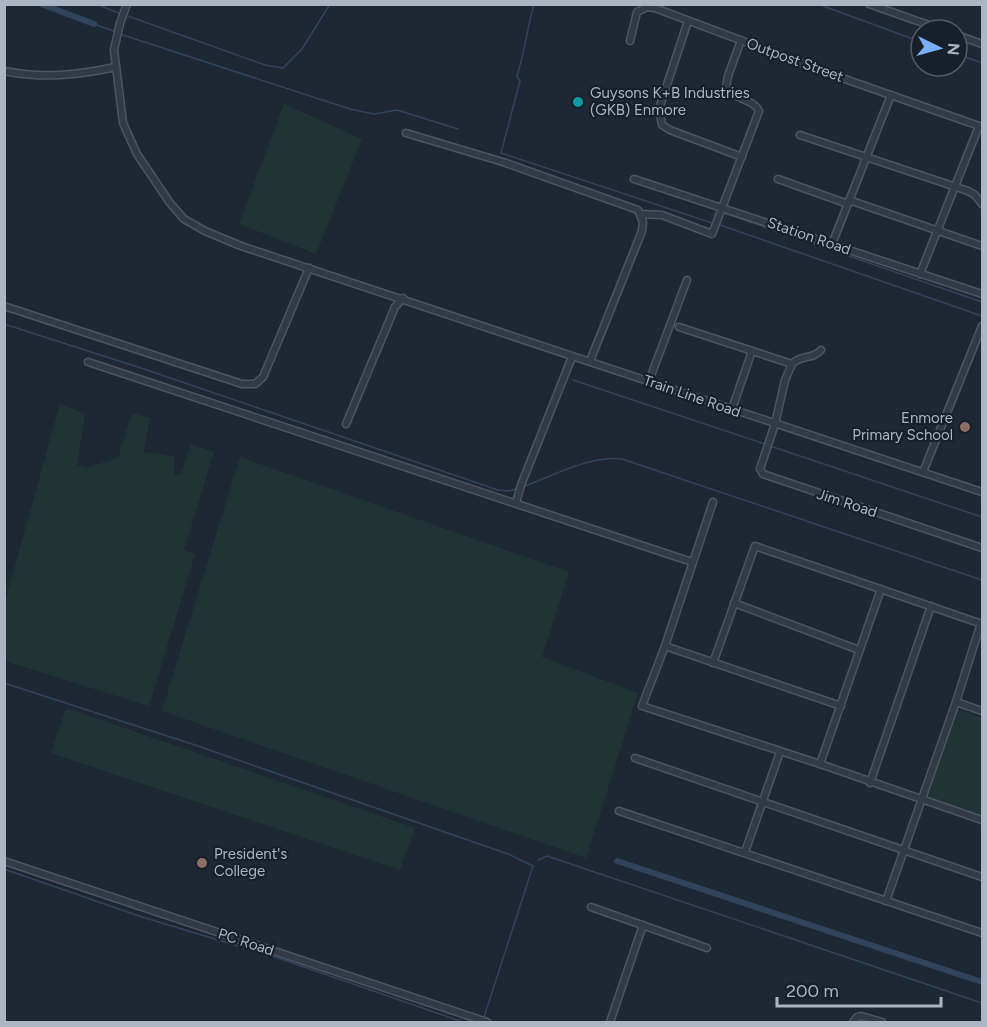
<svg xmlns="http://www.w3.org/2000/svg" width="987" height="1027" viewBox="0 0 987 1027" font-family="Figtree,sans-serif">
<rect width="100%" height="100%" fill="#1e2835"/>
<g fill="#203436">
<polygon points="284,104 362,139 316,254 239,224"/>
<polygon points="60,404 85,414 77,465 86,468 118,458 132,413 150,418 143,454 147,452 174,457 174,475 181,474 191,444 214,452 184,550 195,554 149,706 5,661 5,602"/>
<polygon points="240,457 569,572 542,657 638,693 586,858 162,711"/>
<polygon points="66,708 415,828 400,870 51,753"/>
<polygon points="953,708 982,718 982,816 924,796"/>
</g>
<g fill="none" stroke-linecap="round" stroke-linejoin="round">
<g stroke="#30445d" stroke-width="1.5">
<polyline points="96,4 121,14"/>
<path d="M534 4C527 28 525 52 517 76L520 81 501 153 712 223"/>
<polyline points="818,4 921,42"/>
<polyline points="125,15 265,65 283,68 302,49 330,4"/>
<polyline points="94,24 116,32"/>
<polyline points="120,34 350,109 374,114 397,110 458,129"/>
<polyline points="957,54 982,63"/>
<polyline points="724,213 982,302"/>
<polyline points="720,225 982,316"/>
<polyline points="4,324 141,368 498,490 509,491 516,489"/>
<polyline points="573,380 765,444"/>
<polyline points="770,446 982,517"/>
<path d="M523 487C552 476 591 455 622 459L982 580"/>
<polyline points="4,683 192,744 508,854 533,866 484,1017"/>
<polyline points="538,860 547,856 982,1003"/>
<polyline points="4,869 142,917 278,958 463,1022"/>
</g>
<g stroke="#30445d" stroke-width="6">
<polyline points="41,4 94,24"/>
<polyline points="617,861 982,982"/>
</g>
<defs>
<g id="street">
<polyline points="127,4 120,23 114,50 123,123 137,154 170,203 184,219 205,231 241,246 982,492"/>
<polyline points="869,4 943,30"/>
<polyline points="688,21 659,109 662,125 670,130 742,157"/>
<polyline points="957,35 982,44"/>
<polyline points="630,41 637,12 647,7 655,8 825,72 982,127"/>
<path d="M4 71C45 79 77 75 116 67"/>
<polyline points="406,133 503,162 638,210 643,222 642,231 590,361"/>
<polyline points="800,135 968,191 975,195 982,204"/>
<polyline points="634,179 982,294"/>
<polyline points="778,179 848,204"/>
<polyline points="849,200 982,246"/>
<path d="M641 214 662 215 712 234 759 111C752 98 735 100 726 88L728 76 741 40"/>
<polyline points="832,244 891,95"/>
<polyline points="920,274 979,126"/>
<polyline points="4,306 242,384 255,384 263,377 309,268"/>
<path d="M679 327 792 364C801 354 813 360 821 350"/>
<polyline points="88,362 692,562"/>
<polyline points="792,364 785,380 775,424 760,469 763,474 982,548"/>
<polyline points="649,381 687,280"/>
<polyline points="732,409 752,351"/>
<polyline points="346,424 395,307 403,298"/>
<polyline points="923,472 982,326"/>
<polyline points="713,502 665,646 642,706 820,764 982,820"/>
<polyline points="516,503 521,485 572,357"/>
<polyline points="734,603 859,650"/>
<polyline points="665,646 841,706"/>
<polyline points="713,663 755,546 982,624"/>
<polyline points="956,702 982,711"/>
<polyline points="635,758 982,877"/>
<polyline points="820,764 881,589"/>
<polyline points="870,783 931,606"/>
<polyline points="619,811 982,933"/>
<polyline points="745,852 780,752"/>
<polyline points="4,861 487,1022"/>
<polyline points="886,901 956,702 981,623"/>
<polyline points="591,907 707,948"/>
<polyline points="610,1022 643,925"/>
<polyline points="853,1022 857,1017 861,1016 882,1022"/>
</g>
</defs>
<use href="#street" stroke="#4c5561" stroke-width="9"/>
<use href="#street" stroke="#313a46" stroke-width="6"/>
</g>
<circle fill="#0f9aa8" stroke="#171f2a" stroke-width="2" cx="578" cy="102" r="6"/>
<g fill="#8d6e63" stroke="#171f2a" stroke-width="2">
<circle cx="965" cy="427" r="6"/>
<circle cx="202" cy="863" r="6"/>
</g>
<g text-anchor="middle" dominant-baseline="central" stroke-width="4.5" stroke-linejoin="round" paint-order="stroke">
<g font-size="15" fill="#abb5c3" stroke="#171f2a">
<text transform="translate(795 60) rotate(20)">Outpost Street</text>
<text transform="translate(809 236) rotate(19)">Station Road</text>
<text transform="translate(692 396) rotate(19)">Train Line Road</text>
<text transform="translate(847 503) rotate(18)">Jim Road</text>
<text transform="translate(246 942) rotate(18)">PC Road</text>
</g>
<g font-size="15" fill="#abb5c3" stroke="#171f2a" text-anchor="start">
<text x="590" y="93">Guysons K+B Industries<tspan x="590" dy="17">(GKB) Enmore</tspan></text>
<text x="953" y="418" text-anchor="end">Enmore<tspan x="953" dy="17">Primary School</tspan></text>
<text x="214" y="854">President's<tspan x="214" dy="17">College</tspan></text>
</g>
</g>
<rect width="987" height="1027" fill="none" stroke="#abb5c3" stroke-width="12"/>
<g transform="translate(939 48) rotate(95)"><circle r="28" fill="#171f2a" stroke="#525b67" stroke-width="1.5"/>
<path d="M0-4.5L10 22L0 15L-10 22Z" fill="#78affb"/>
<text y="-9" font-size="16" font-weight="bold" text-anchor="middle" fill="#abb5c3">N</text>
</g>
<path d="M777 997v9h164v-9" fill="none" stroke="#abb5c3" stroke-width="3"/>
<text x="786" y="997" font-size="18" fill="#abb5c3" stroke="#171f2a" stroke-width="4.5" paint-order="stroke">200 m</text>
</svg>
